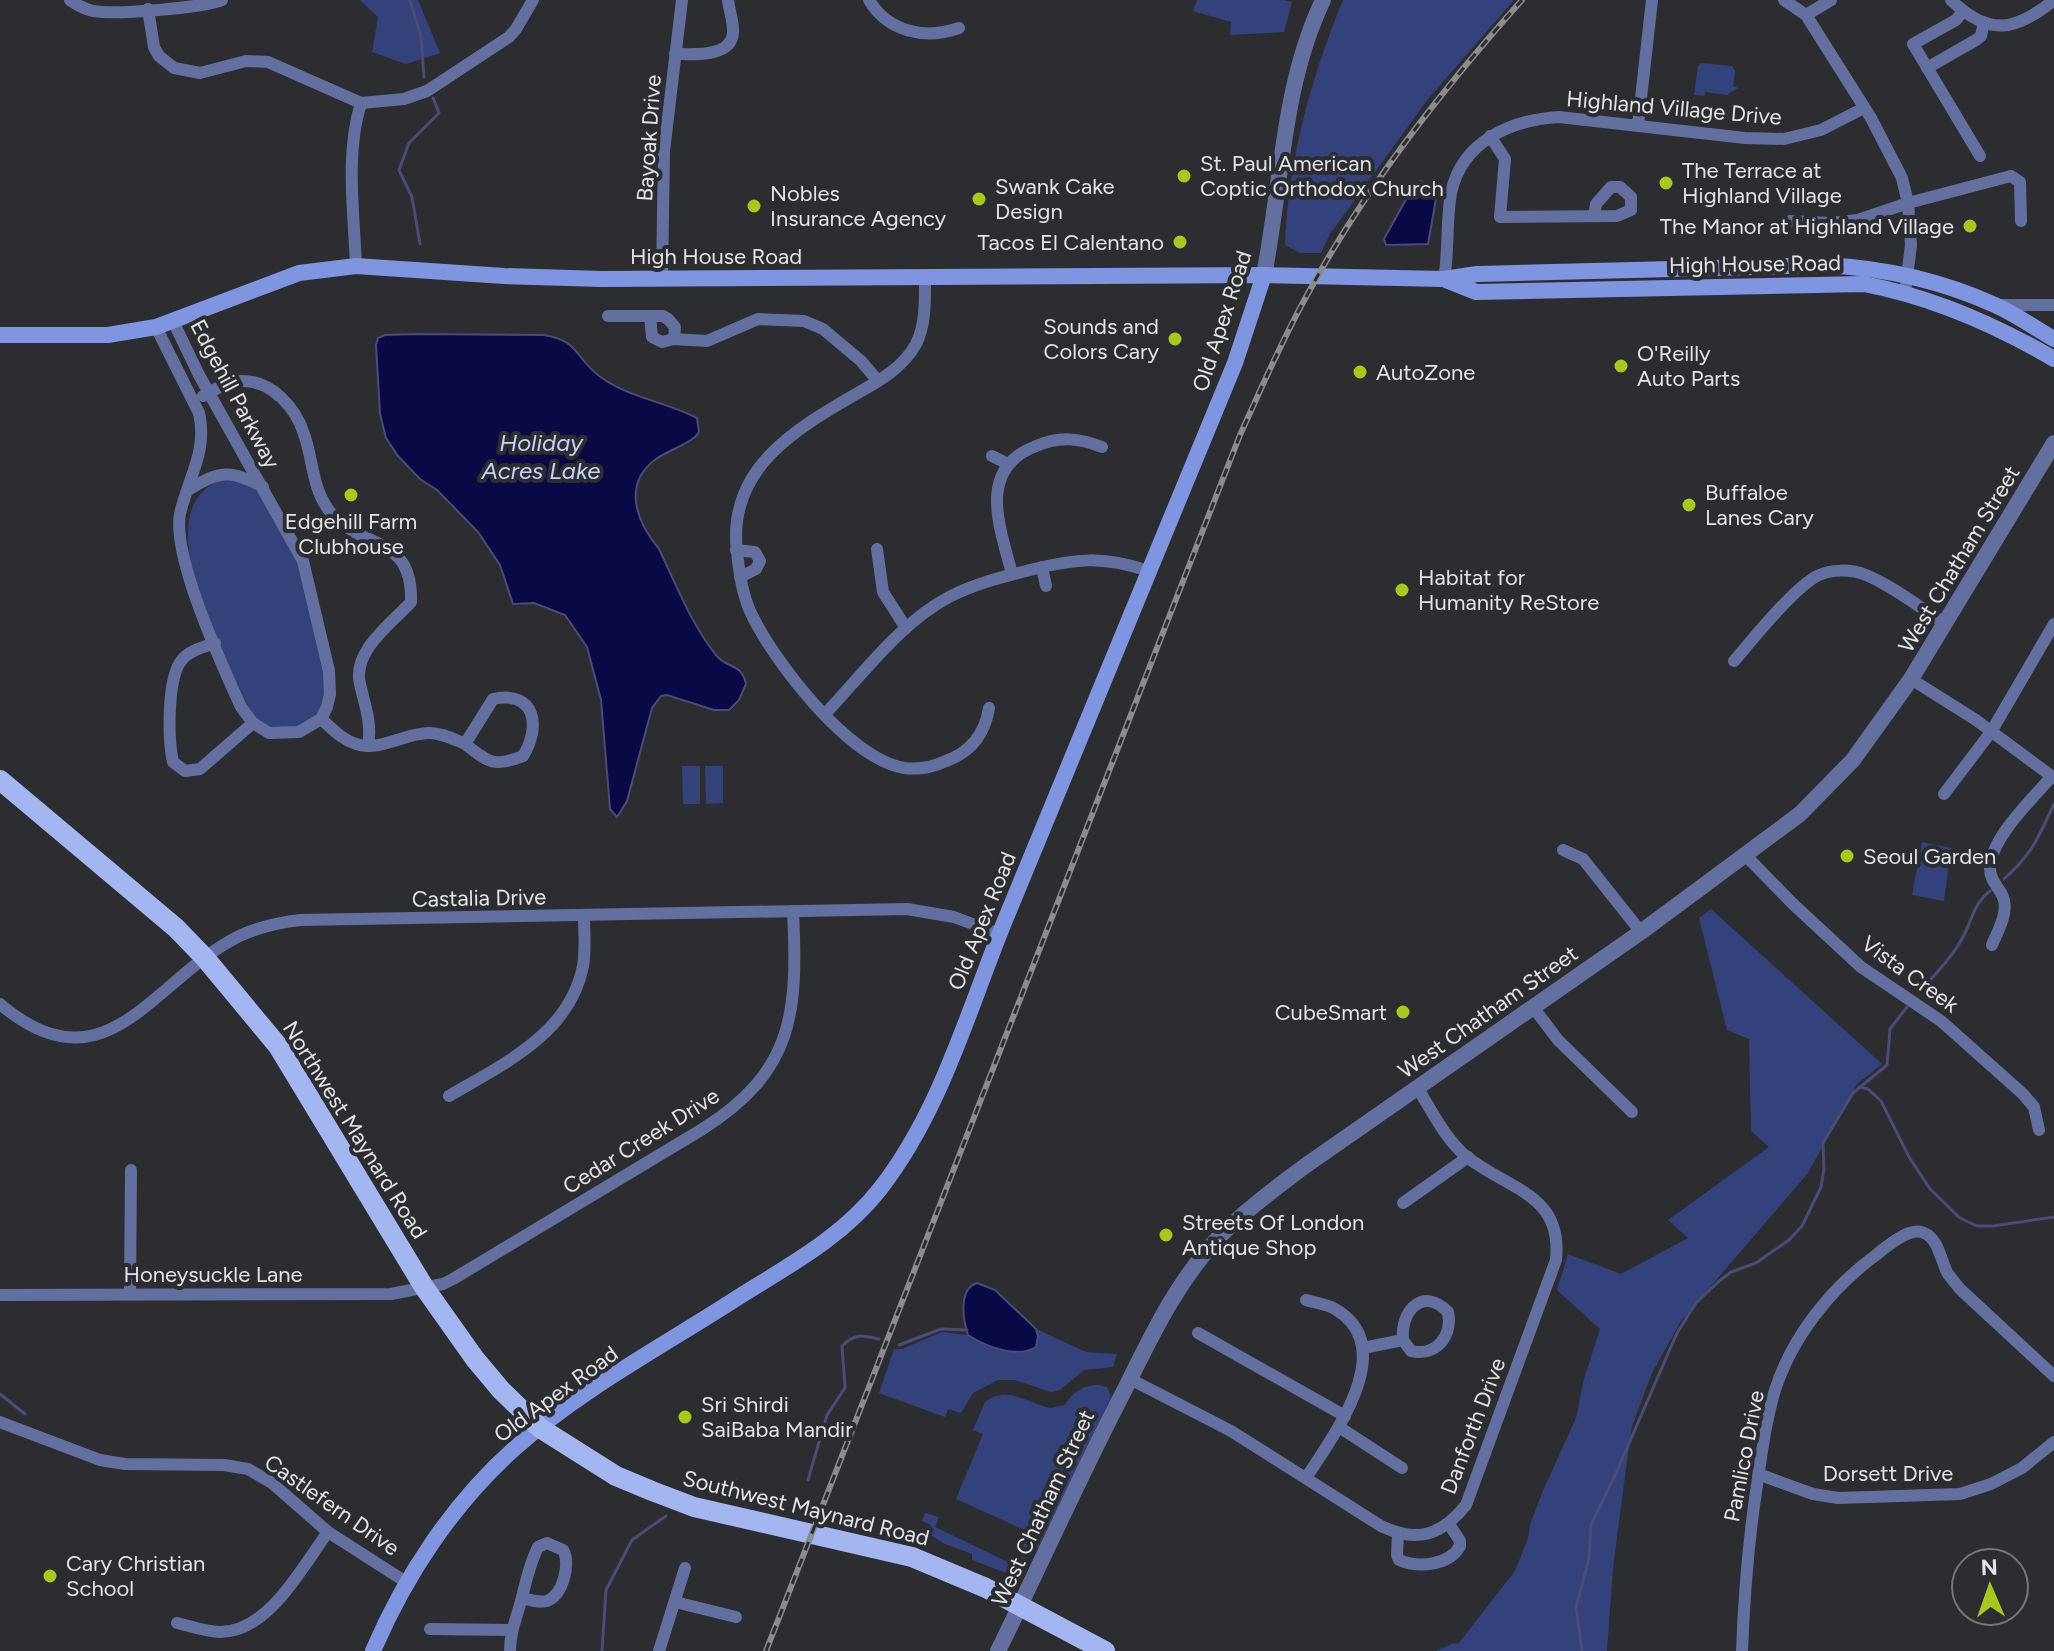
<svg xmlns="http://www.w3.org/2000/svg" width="2054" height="1651" viewBox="0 0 2054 1651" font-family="Figtree,sans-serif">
<rect width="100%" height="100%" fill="#2c2d31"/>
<g fill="#34427c">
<polygon points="360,0 418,0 440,53 406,64 372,52 378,17"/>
<polygon points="1197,0 1283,0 1292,2 1284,32 1230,35 1231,22 1193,11"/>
<path d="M1343 0H1514L1428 99 1330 234 1321 253H1300L1285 245C1288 160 1311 78 1343 0Z"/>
<polygon points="1701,63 1732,66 1735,71 1733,86 1738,88 1727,95 1705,92 1704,96 1694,95 1698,66"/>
<path d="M222 480 244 482 261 494 295 554 303 577 325 674 326 700 311 723C287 730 270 734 251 713 229 663 140 508 222 480Z"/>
<polygon points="682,766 700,766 700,804 683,804"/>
<polygon points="705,766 723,766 723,803 706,804"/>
<polygon points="1922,842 1951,848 1944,901 1912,895"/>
<polygon points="1711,909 1882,1064 1857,1084 1808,1173 1681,1321 1652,1373 1632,1426 1626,1468 1613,1568 1607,1651 1436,1651 1454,1643 1458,1644 1515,1571 1528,1538 1530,1525 1542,1493 1576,1418 1584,1379 1600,1329 1557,1290 1568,1254 1621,1274 1688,1238 1668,1220 1769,1147 1751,1131 1749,1039 1727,1030 1699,918"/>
<polygon points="1036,1329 1086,1352 1117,1354 1113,1367 1084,1370 1060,1390 1051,1392 1015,1380 998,1380 973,1393 961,1413 948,1409 945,1417 879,1393 894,1349 902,1349 942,1332 968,1335 971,1337 1038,1336"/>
<path d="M1098 1385 1107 1387 1111 1397 1038 1548 1028 1550 1023 1547 1029 1532 956 1499 983 1434 973 1430 985 1402C1006 1386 1024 1401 1046 1407 1052 1409 1058 1406 1065 1405 1074 1391 1082 1386 1098 1385Z"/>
<polygon points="925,1513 939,1517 935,1527 1014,1565 1020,1555 1027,1558 1029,1563 1014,1576 972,1560 972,1554 945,1544 927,1533 931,1525 922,1521"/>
</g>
<g fill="#090945" stroke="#4a4b76" stroke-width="2">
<polygon points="1420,181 1432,186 1437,193 1428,244 1386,245 1384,239 1414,185"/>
<path d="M416 334 544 335C579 341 574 356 598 375 625 397 667 402 697 418L699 432 695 437C684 446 669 450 656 459 622 484 636 521 659 549 676 584 691 624 716 655 728 670 741 662 746 684L739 700 729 710H714L667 695 661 696 652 708 627 801 617 817 610 809 601 700 587 647 565 615 534 603 513 604 500 565 478 532 437 490 420 479 398 456 386 438 380 414 376 345 378 338 385 335Z"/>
<path d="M977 1283 995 1290 1036 1329 1038 1336 1036 1347C1017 1359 985 1346 968 1335 963 1320 958 1289 977 1283Z"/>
</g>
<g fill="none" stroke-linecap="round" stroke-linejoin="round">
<g stroke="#4a4b76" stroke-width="3">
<polyline points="410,0 421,37 424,77"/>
<polyline points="420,244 412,197 399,170 409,143 439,113 433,98"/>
<path d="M2004 879C2033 853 2038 838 2054 804"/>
<path d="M1919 993C1935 974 1954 956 1965 933 1973 916 1974 904 1990 891"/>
<polyline points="1860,1087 1868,1089 1881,1101 1909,1157 1930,1189 1960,1218 1977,1226 1993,1226 2054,1217"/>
<polyline points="899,1345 941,1329 967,1330"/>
<polyline points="0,1394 25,1414"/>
<path d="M808 1480 827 1415 845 1388 842 1346C855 1333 862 1335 879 1339"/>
<polyline points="706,1482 736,1480"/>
<polyline points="602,1651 606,1590 632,1540 666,1516"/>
<polyline points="1582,1651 1576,1607 1589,1559 1591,1525 1617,1471 1677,1333 1696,1303 1718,1282 1731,1272 1756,1263 1789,1240 1802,1226 1821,1187 1824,1169 1823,1143 1853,1093 1887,1065 1890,1029 1907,1007"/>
</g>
<g stroke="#63709f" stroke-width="12">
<path d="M70 0C77 5 85 9 93 11 116 15 200 8 222 0"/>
<path d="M869 0C888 32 925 40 959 28"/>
<polyline points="1784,0 1806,15 1871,118 1902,178 1908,203 1911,245 1905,293"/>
<path d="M1951 0C1989 37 2016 31 2054 0"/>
<polyline points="148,9 154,47 159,56 174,68 200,73 246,61 268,62 361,103 404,99 427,91 509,37 516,29 533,0"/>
<polyline points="1963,11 1956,20 1913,44 1980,156"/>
<polyline points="1806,15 1831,0"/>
<path d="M675 54C692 54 731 58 733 33 734 23 729 10 728 0"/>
<polyline points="1927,68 1976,40 1981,36 1984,22"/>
<polyline points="1638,125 1652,0"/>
<polyline points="1490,136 1505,159 1500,217 1617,216 1631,210 1631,197 1620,187 1611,187 1596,204 1594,216"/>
<polyline points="1790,221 1830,223 1858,220 1908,203 2011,176 2020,182 2021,221"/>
<path d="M356 266C354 212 345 154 361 103"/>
<polyline points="662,278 664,151 682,0"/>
<path d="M925 278C925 300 926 324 916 344 903 368 879 381 856 394 794 430 727 469 737 552 739 572 742 593 750 611 773 661 848 758 904 768 919 770 933 767 946 761 971 752 985 733 989 708"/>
<path d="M1444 279C1449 251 1446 221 1451 193 1462 141 1511 120 1559 117L1745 138 1784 139 1821 130 1864 108"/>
<polyline points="1997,305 2054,305"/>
<polyline points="608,316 663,316 668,319 675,327 674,339"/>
<polyline points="650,316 652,337 662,342 674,339 707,341 758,319 804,321 823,329 861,361 878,381"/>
<path d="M156 327 199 413C208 451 188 478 180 514 172 557 222 665 241 707L253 723 269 733 299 732 321 719 327 707 330 694 329 671 303 561 199 375 173 321"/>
<path d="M203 396C214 390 229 380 243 381 272 381 296 408 304 434 313 459 312 487 328 509 359 552 413 532 411 602 391 624 352 651 360 684 365 706 372 723 368 746"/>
<polyline points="992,456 1008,464"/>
<path d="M190 489C219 470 233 470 263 487"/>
<polyline points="877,549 883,592 906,628"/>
<polyline points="736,550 755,552 760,561 756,569 740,577"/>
<polyline points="1042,567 1046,586"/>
<path d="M1012 574C1000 527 976 469 1036 446 1060 436 1079 438 1102 447"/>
<path d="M215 643C203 647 188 651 181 661 167 680 168 740 173 762L185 771 200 769 253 723"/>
<path d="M1734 661C1753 639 1794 588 1817 576 1831 569 1851 569 1866 575 1893 586 1920 608 1946 624"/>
<polyline points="1911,679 1976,720 2054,778"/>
<path d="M825 714C863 674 900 623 949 597 974 584 1002 577 1030 570 1078 558 1102 556 1149 571"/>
<path d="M321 719C332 728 342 740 356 744 381 752 404 733 429 733 442 733 453 739 465 744L493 699C536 690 541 727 523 756 494 768 488 762 465 744"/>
<polyline points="1944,794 1991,732 2054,624"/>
<polyline points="1563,850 1583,859 1641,932"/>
<polyline points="1746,856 1793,904 1861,967 1941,1021 2023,1094 2034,1107 2039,1130"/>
<path d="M1992 945C1998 931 2009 912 2003 897 1999 887 1990 881 1990 869 1990 838 2032 800 2051 777"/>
<path d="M0 1004C103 1091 149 987 230 941 252 928 275 923 300 920L907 909 954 917 999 934"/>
<polyline points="1533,1007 1558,1040 1632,1112"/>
<path d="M449 1096C503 1064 570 1034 583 966 586 949 584 932 584 916"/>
<polyline points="1403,1203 1468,1157"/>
<polyline points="130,1294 131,1170"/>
<path d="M0 1295 391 1294 443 1284 453 1279 701 1130C794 1072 798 1013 793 911"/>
<path d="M1306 1300C1315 1303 1327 1304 1335 1309 1401 1347 1333 1436 1306 1478"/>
<polyline points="1198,1333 1345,1416"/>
<path d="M1363 1348 1403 1340 1411 1351C1436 1357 1453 1336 1448 1312 1423 1286 1400 1311 1403 1340"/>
<path d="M1130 1379 1231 1431 1381 1526C1417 1543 1441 1536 1466 1505L1556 1260C1563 1194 1509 1190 1467 1157 1445 1139 1432 1111 1417 1087"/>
<polyline points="0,1422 100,1460 125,1464 224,1465 248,1469 272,1483 328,1532 406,1582"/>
<polyline points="1339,1427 1402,1468"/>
<polyline points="1758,1474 1813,1494 1838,1498 1960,1494 1991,1484 2022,1468 2054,1442"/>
<path d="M1398 1534 1397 1555 1399 1560C1418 1568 1449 1566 1460 1546V1541L1449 1524"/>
<polyline points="675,1602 736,1617"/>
<path d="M177 1623C190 1626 206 1632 220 1632 269 1632 302 1567 328 1532"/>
<polyline points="430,1629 511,1630"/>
<path d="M510 1651C510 1633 516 1619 521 1601 526 1582 529 1565 538 1547L547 1543 563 1550C571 1563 563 1595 547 1601 539 1603 530 1600 522 1598"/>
<polyline points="659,1651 685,1568"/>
<path d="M1742 1651C1744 1598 1748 1545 1756 1492 1761 1458 1765 1424 1775 1390 1792 1337 1831 1288 1876 1255 1886 1247 1910 1226 1924 1233 1939 1239 1941 1262 1948 1274 1952 1279 1956 1284 1960 1289L2054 1376"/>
</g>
<g stroke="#63709f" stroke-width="16">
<path d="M1264 275C1282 184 1282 86 1323 0"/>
<path d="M998 1651C1041 1564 1080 1475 1125 1389 1152 1335 1178 1279 1221 1235 1247 1209 1276 1188 1305 1166L1641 932 1800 814 1853 760 1911 679 2054 443"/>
</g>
<g stroke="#8095e0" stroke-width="16">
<path d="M1446 280 1476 292 1864 284C1932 297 1994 324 2054 359"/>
<path d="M0 335H108L156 327 299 273 356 266 504 276 602 279 1264 275 1444 279 1477 274 1826 265C1883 268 1942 281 1995 305 2015 314 2035 328 2054 339"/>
<path d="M373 1651C405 1576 453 1503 515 1448 580 1390 661 1347 734 1300 786 1267 842 1238 880 1189 943 1108 969 1006 1008 913 1084 730 1160 547 1235 363L1264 275"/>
</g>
<polyline stroke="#a4b6f0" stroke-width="20" points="0,780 176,928 205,958 278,1046 424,1287 475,1359 501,1390 540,1428 616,1476 652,1491 694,1507 912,1557 986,1588 1105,1651"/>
<defs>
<path id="rail" d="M766 1651 1240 435C1261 389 1281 342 1306 297 1364 189 1441 91 1522 0"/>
</defs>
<use href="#rail" stroke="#8b8c8f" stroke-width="6"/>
<use href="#rail" stroke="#2c2d31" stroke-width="3" stroke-dasharray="9" stroke-linecap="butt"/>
</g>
<g fill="#a7c81f" stroke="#2c2d31" stroke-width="3">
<circle cx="1184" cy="176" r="8"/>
<circle cx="1666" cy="183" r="8"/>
<circle cx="979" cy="199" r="8"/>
<circle cx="754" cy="206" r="8"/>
<circle cx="1970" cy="226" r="8"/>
<circle cx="1180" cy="242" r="8"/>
<circle cx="1175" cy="339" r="8"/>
<circle cx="1621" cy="366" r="8"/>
<circle cx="1360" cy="372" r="8"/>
<circle cx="351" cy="495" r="8"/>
<circle cx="1689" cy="505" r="8"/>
<circle cx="1402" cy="590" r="8"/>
<circle cx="1847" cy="856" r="8"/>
<circle cx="1403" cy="1012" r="8"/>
<circle cx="1166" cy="1235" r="8"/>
<circle cx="685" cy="1417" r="8"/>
<circle cx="50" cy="1576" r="8"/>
</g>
<g text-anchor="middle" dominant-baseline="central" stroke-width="8" stroke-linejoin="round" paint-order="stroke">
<g font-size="22" fill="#e3e4e7" stroke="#2c2d31">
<text transform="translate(1674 108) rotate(5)">Highland Village Drive</text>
<text transform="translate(649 138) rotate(-86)">Bayoak Drive</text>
<text x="716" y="256">High House Road</text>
<text transform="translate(1755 264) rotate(-1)">High House Road</text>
<text transform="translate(1222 321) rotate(-72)">Old Apex Road</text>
<text transform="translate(235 394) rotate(62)">Edgehill Parkway</text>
<text transform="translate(1959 559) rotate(-59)">West Chatham Street</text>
<text transform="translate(479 898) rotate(-1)">Castalia Drive</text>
<text transform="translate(982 921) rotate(-68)">Old Apex Road</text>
<text transform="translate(1910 974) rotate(36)">Vista Creek</text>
<text transform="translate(1488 1012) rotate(-35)">West Chatham Street</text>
<text transform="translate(355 1130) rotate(58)">Northwest Maynard Road</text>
<text transform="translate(641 1141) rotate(-32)">Cedar Creek Drive</text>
<text x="213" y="1274">Honeysuckle Lane</text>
<text transform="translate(556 1394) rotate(-36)">Old Apex Road</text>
<text transform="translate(1473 1426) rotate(-69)">Danforth Drive</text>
<text transform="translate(1744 1456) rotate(-79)">Pamlico Drive</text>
<text x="1888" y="1473">Dorsett Drive</text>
<text transform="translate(332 1505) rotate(35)">Castlefern Drive</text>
<text transform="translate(806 1508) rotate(14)">Southwest Maynard Road</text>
<text transform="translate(1043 1508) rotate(-65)">West Chatham Street</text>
</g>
<g font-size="22" fill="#e3e4e7" stroke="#2c2d31" text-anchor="start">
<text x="1200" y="163">St. Paul American<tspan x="1200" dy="25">Coptic Orthodox Church</tspan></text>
<text x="1682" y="170">The Terrace at<tspan x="1682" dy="25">Highland Village</tspan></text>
<text x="995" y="186">Swank Cake<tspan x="995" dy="25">Design</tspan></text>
<text x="770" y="193">Nobles<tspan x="770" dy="25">Insurance Agency</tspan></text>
<text x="1954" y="226" text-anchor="end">The Manor at Highland Village</text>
<text x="1164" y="242" text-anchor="end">Tacos El Calentano</text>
<text x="1159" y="326" text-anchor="end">Sounds and<tspan x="1159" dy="25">Colors Cary</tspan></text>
<text x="1637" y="353">O'Reilly<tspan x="1637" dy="25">Auto Parts</tspan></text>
<text x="1376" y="372">AutoZone</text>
<text x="1705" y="492">Buffaloe<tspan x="1705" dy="25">Lanes Cary</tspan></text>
<text x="351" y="521" text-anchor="middle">Edgehill Farm<tspan x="351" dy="25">Clubhouse</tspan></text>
<text x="1418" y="577">Habitat for<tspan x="1418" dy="25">Humanity ReStore</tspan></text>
<text x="1863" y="856">Seoul Garden</text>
<text x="1387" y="1012" text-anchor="end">CubeSmart</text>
<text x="1182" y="1222">Streets Of London<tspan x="1182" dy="25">Antique Shop</tspan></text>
<text x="701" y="1404">Sri Shirdi<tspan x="701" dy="25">SaiBaba Mandir</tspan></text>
<text x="66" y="1563">Cary Christian<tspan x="66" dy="25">School</tspan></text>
</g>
<g font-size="24" font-style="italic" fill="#c6d3f9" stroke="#2c2d31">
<text x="541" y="442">Holiday<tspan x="541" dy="28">Acres Lake</tspan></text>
</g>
</g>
<g transform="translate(1990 1587) rotate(358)"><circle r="38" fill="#2c2d31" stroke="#75767a" stroke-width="2"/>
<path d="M0-6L14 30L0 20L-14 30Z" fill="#a7c81f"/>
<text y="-12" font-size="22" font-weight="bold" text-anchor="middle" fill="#e3e4e7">N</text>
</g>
</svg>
